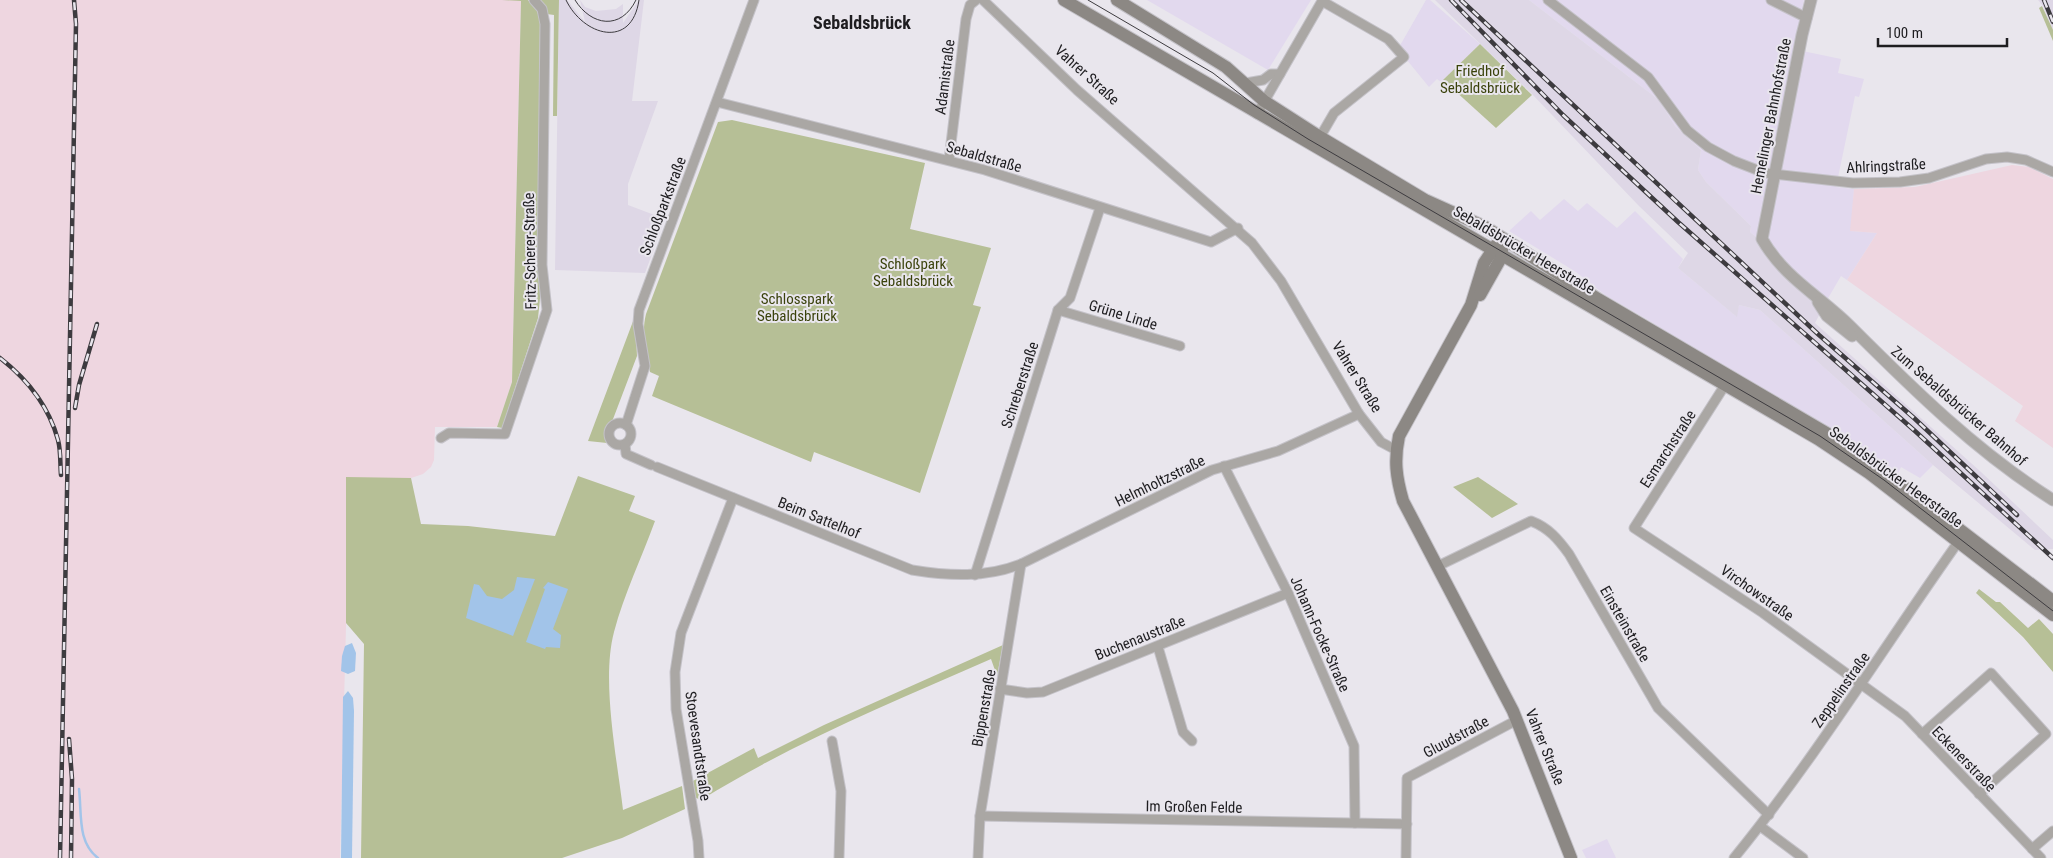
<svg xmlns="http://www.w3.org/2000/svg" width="2053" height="858" viewBox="0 0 2053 858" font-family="'Roboto Condensed',sans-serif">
<rect width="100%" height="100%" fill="#e9e6ed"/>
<g fill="#e2d9ee">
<polygon points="1147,0 1311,0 1268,70"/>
<polygon points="1426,0 1430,0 1480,44 1443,80 1441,82 1437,79 1429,87 1398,49"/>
<polygon points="1529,0 1804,0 1793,49 1841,59 1838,73 1864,79 1859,97 1855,96 1836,187 1854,189 1851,231 1877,233 1847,280 1841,276 1827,300 1786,278 1766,256 1756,237 1750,232 1751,226 1706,182 1698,170 1701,150 1675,126 1659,100"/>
<polygon points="1564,199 1578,211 1587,203 1617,228 1635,211 1683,259 1678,268 1736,316 1739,305 1760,310 1933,465 1920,478 1901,467 1896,478 1648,320 1605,295 1576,272 1509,231 1531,211 1540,220"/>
<polygon points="1607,839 1616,858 1586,858 1582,850"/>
</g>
<g fill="#eed6e0">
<polygon points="0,0 521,0 512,382 497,427 435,427 434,460 431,467 423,474 411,478 346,478 347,588 340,858 0,858"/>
<polygon points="2012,165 2029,167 2053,179 2053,448 2015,421 2023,406 1847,280 1877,233 1850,231 1854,189 1915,187"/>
</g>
<g fill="#ded7e6">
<polygon points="559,0 567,0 585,22 580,0 585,7 596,11 616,9 623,4 623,23 639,0 644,0 632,101 658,101 628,184 628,205 665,219 645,273 555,270"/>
<polygon points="1435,0 1529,0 1659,100 1675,126 1701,150 1698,170 1706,182 1751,226 1750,232 1756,237 1766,256 1786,278 1827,300 1815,323 1981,472 2053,540 2053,549 2035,550 1933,465 1760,310 1739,305 1737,317 1678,268 1688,253 1639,206 1532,94"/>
<polygon points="2038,0 2053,0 2053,30 2043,6"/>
</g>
<g fill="#b6bf96">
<polygon points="502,0 528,0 537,11 540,20 538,270 541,289 538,318 502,428 497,427 512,382 521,1"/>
<polygon points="540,0 559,0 557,116 553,116 554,15 547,14"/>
<polygon points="2042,6 2053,30 2053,41 2039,8"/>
<polygon points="1480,44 1532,95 1496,128 1443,80"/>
<path d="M732 120 925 163 910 229 991 248 973 305 981 307 920 493 814 452 811 462 652 396 659 376 650 372C646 352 641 334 646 314L718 122Z"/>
<polygon points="635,316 637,356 610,427 607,443 588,441"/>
<path d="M578 476 635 496 629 511 655 521C642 557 624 594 614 632 601 681 617 758 623 810L682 786 685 809 622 838 562 858H361L364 644 346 623V477L411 478 421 524 468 526 555 536Z"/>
<polygon points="1478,477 1518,504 1492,518 1453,487"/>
<polygon points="1979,589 1996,602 2000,602 2028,628 2039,619 2053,634 2053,672 2023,637 1976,593"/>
<path d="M1003 645 997 676 991 659C893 702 792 743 701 800L694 797 691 782 754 748 758 758 824 725Z"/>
</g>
<g fill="#a2c4e9">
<polygon points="517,577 535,579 513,636 466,618 474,584 479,585 487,596 502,599 514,590"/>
<polygon points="548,582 568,589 553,629 561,635 560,648 546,647 545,649 526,642 545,589 543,588"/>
<polygon points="352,643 356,653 355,671 348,674 341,671 342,656 345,646"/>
<polygon points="348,691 353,698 354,711 352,858 341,858 343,697"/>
</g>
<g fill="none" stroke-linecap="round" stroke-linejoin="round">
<path stroke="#a2c4e9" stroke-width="2.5" d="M79 789C82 814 77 842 98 858"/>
<defs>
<g id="minor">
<polyline points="983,0 1077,90 1252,243 1281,281 1359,414 1381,442 1396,450"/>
<polyline points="1548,0 1648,77 1687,130 1708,147 1734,161 1765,173 1853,183 1900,182 1929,178 1986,159 2007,157 2026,160 2053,172"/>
<polyline points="1771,0 1807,18"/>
<polyline points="1246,83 1263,80 1271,74 1280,74"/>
<polyline points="717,102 985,170 1211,242 1238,228"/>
<polyline points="1257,114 1322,1 1388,39 1404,57 1334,113 1320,137"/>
<polyline points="949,160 966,19 970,5 976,0"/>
<polyline points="1058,310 1180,346"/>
<polyline points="1725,385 1634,528 1763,613 1905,716 2041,858"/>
<circle cx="620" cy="434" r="11"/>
<polyline points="626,425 645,366 638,324 639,310 754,0"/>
<polyline points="441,438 449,433 505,434 547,310 542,265 545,24 542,9 534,0"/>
<polyline points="625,444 626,454 651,465"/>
<polyline points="1224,466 1288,593 1354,746 1355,823"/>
<path d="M657 467 912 570C949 576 986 578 1021 564L1212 470 1278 451 1359 414"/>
<path d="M1438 566 1531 521C1549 528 1558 539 1569 554L1658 708 1769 815"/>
<polyline points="975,575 1058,310 1070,298 1100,208"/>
<polyline points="1158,647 1183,732 1192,741"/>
<polyline points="1000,689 1027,693 1043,692 1288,593"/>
<polyline points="1922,734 1991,673 2046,734 1979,794"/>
<polyline points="832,741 841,791 839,858"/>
<polyline points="980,816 1407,824"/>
<polyline points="1760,826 1803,858"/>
<polyline points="2032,849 2053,831"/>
<polyline points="699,858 698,841 676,709 675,672 681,633 733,498"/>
<polyline points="978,858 980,816 1021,564"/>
<polyline points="1406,858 1407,778 1517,720"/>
<path d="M1734 858C1817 756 1885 645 1961 538"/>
</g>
<g id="tertiary">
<path d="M1811 0 1802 35 1762 239C1785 279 1820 296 1851 327 1914 390 1977 452 2053 500"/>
<polyline points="1818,302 1827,316 1852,336"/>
</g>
<g id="secondary">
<polyline points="1064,0 1818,439 1869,473 2053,615"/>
<polyline points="1117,0 1226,67 1264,101 1320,137 1425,200 1485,227 1598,299 1857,451 2053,601"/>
<path d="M1496 245 1484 263 1471 305 1399 436C1394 460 1396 477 1403 501L1513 711 1571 858"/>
<polyline points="1480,295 1502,256 1502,249"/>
</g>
</defs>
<use href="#minor" stroke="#c4c2c8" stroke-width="11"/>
<use href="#tertiary" stroke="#c4c2c8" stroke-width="13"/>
<use href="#secondary" stroke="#c4c2c8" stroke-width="14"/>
<use href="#minor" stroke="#aaa7a4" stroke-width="9"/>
<use href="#tertiary" stroke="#aaa7a4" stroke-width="11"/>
<use href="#secondary" stroke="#8c8884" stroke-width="12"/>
<g stroke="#3d3b3f" stroke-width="1">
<path d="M566 0C583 36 632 50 639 0"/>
<path d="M575 0C591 26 621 31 636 0"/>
<polyline points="1088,0 1213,73 1254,105 1308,139 1820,436 1884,480 2053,611"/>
</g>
<defs>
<g id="rail">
<polyline points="1451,0 1563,115 1678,222 1915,431 2053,558"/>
<polyline points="1461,0 1819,335 1914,418 2017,515"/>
<polyline points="2044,0 2053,22"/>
<path d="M0 358C27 379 49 407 58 440 61 451 60 464 61 475"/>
<polyline points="75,408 79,385 97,324"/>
<polyline points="69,739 72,779 71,858"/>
<polyline points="60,858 76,24 74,0"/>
</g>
</defs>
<use href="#rail" stroke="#3d3b3f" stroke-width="4.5"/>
<use href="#rail" stroke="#e9e6ed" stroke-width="2.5" stroke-dasharray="8" stroke-linecap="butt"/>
</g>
<g text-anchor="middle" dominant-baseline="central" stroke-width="4" stroke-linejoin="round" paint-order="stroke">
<g font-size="15" fill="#3a420b" stroke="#e9e6ed">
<text x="1480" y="71">Friedhof<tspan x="1480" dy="17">Sebaldsbrück</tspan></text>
<text x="913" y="264">Schloßpark<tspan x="913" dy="17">Sebaldsbrück</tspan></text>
<text x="797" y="299">Schlosspark<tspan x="797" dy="17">Sebaldsbrück</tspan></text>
</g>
<g font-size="15" fill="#1e1d20" stroke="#e9e6ed">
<text transform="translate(1087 75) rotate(42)">Vahrer Straße</text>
<text transform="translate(945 77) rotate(-83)">Adamistraße</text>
<text transform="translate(1771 116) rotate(-79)">Hemelinger Bahnhofstraße</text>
<text transform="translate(984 157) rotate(16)">Sebaldstraße</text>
<text transform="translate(1886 166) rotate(-3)">Ahlringstraße</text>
<text transform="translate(663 206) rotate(-69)">Schloßparkstraße</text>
<text transform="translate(1524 250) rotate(30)">Sebaldsbrücker Heerstraße</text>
<text transform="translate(530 251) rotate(-91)">Fritz-Scherer-Straße</text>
<text transform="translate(1123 315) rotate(17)">Grüne Linde</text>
<text transform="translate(1357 377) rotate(58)">Vahrer Straße</text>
<text transform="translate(1020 385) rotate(-72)">Schreberstraße</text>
<text transform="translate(1959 406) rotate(41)">Zum Sebaldsbrücker Bahnhof</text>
<text transform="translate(1668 449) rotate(-57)">Esmarchstraße</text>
<text transform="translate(1896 477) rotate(36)">Sebaldsbrücker Heerstraße</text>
<text transform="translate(1160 481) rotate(-26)">Helmholtzstraße</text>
<text transform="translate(819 518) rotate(22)">Beim Sattelhof</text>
<text transform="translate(1757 593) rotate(35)">Virchowstraße</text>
<text transform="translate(1625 624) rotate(60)">Einsteinstraße</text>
<text transform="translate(1320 634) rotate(66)">Johann-Focke-Straße</text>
<text transform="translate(1140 638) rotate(-22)">Buchenaustraße</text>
<text transform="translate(1841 690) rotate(-55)">Zeppelinstraße</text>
<text transform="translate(984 708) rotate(-80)">Bippenstraße</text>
<text transform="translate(1456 737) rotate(-28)">Gluudstraße</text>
<text transform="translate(698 746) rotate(82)">Stoevesandtstraße</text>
<text transform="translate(1545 747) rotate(68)">Vahrer Straße</text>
<text transform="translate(1964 759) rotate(46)">Eckenerstraße</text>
<text transform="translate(1194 807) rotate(1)">Im Großen Felde</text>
</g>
<g font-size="18" font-weight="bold" fill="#1e1d20" stroke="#e9e6ed">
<text x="862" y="22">Sebaldsbrück</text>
</g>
</g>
<path d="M1878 38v8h129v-8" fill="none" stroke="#1e1d20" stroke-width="2.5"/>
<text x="1886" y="38" font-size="15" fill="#1e1d20" stroke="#e9e6ed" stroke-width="4" paint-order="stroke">100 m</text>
</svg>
